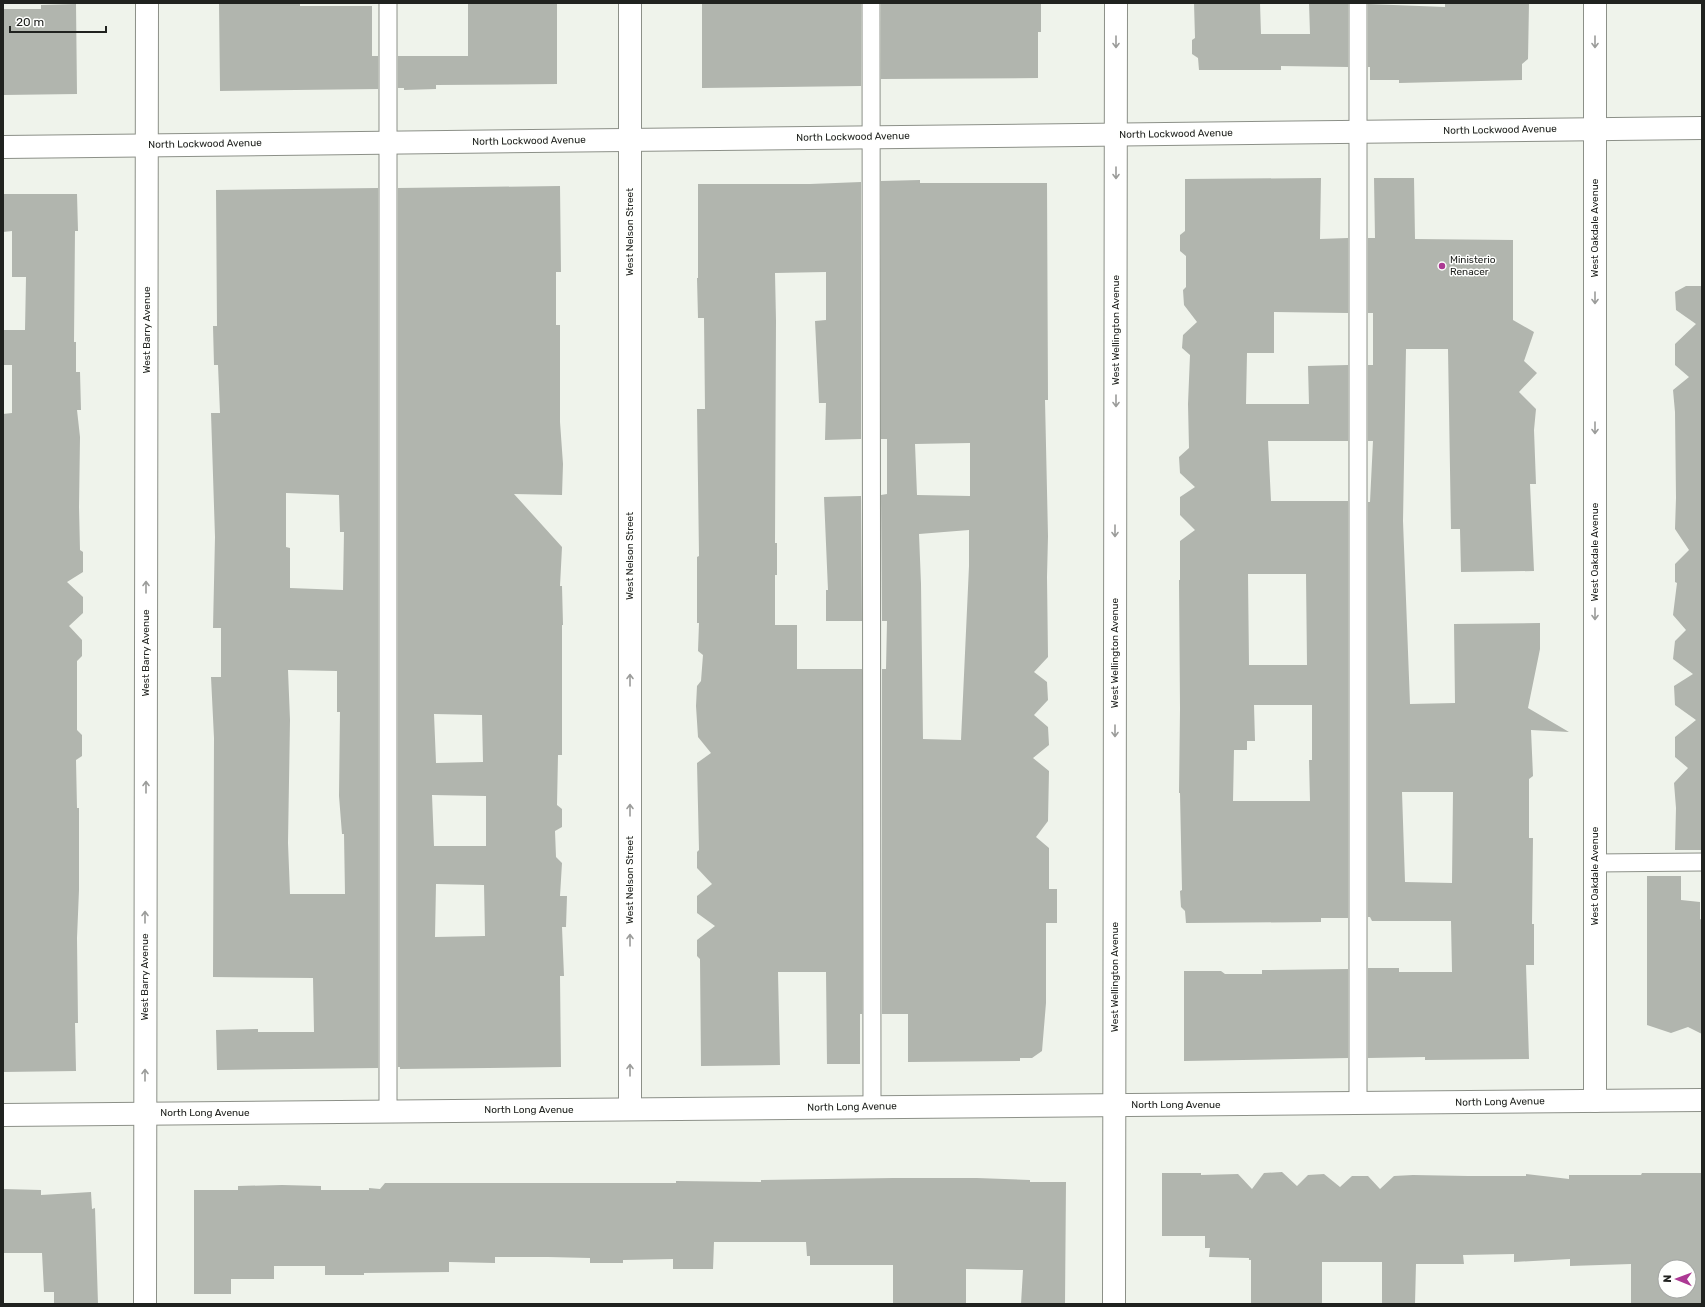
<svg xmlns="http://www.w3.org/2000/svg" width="1705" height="1307" viewBox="0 0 1705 1307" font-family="Rubik,sans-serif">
<rect width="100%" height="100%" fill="#eff3eb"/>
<g fill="#b1b5ae" fill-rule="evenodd">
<polygon points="219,3 300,3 300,6 372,6 372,56 378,56 378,89 220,91"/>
<polygon points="468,3 557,3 557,84 436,85 436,89 404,90 404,88 398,88 398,56 468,56"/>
<polygon points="702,3 861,3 861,86 702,88"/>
<polygon points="881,3 1041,3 1041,32 1038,32 1038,78 881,79"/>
<polygon points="1194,3 1260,3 1261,34 1310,34 1309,3 1348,4 1348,67 1281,66 1281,70 1199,70 1198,58 1192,54 1192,40 1195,38"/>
<polygon points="1445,3 1529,3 1528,59 1522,64 1522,80 1399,83 1399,80 1370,80 1370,67 1368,67 1368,4 1445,7"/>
<polygon points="76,4 77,94 3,95 3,9 41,9 41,5"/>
<path d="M1321 178 1320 239 1348 238V313L1274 312V353H1247L1246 404H1309L1308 366 1348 365V441H1268L1271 501H1348V918H1321V922L1186 923 1185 911 1181 907 1180 891 1182 890 1180 793H1179L1180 709 1179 580H1180V541L1195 530 1180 515V497L1195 487 1180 473 1179 457 1189 448 1188 404 1190 355 1182 348 1183 335 1197 322 1184 305 1183 290 1186 287V256L1180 251V235L1185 231V179ZM1248 574H1306L1307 665H1249ZM1254 705H1312V760H1309L1310 801H1233L1234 750H1247V741H1255Z"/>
<path d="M1374 178H1414L1415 239 1513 240V320L1534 332 1524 361 1537 373 1519 392 1536 409 1534 430 1536 484H1530L1534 571 1461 572 1460 529H1451L1448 349H1406L1403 521 1410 704 1455 703 1454 624 1540 623V649L1528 708 1569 732 1531 730 1533 776 1529 779V838H1533L1532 924H1534V965H1526L1529 1059 1425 1060V1057L1368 1058V968H1399V972H1452L1451 921H1372L1370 917H1368V502H1370L1373 441H1368V365H1373V313H1368V238H1375ZM1402 792H1453L1452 883 1405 882Z"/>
<path d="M920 180V183H1047L1048 400H1045L1048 536 1047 577 1048 657 1034 672 1047 682 1048 700 1034 715 1048 727 1049 745 1033 758 1049 771 1048 821 1036 837 1049 848V889H1057V923H1046V1003L1042 1051 1032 1058H1020V1061L908 1062V1014H882V669H886L887 621H882L881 495 887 494V439H881V181ZM970 443V496L917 495 915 444ZM969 530V566L961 740 923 739 921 584 919 534Z"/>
<polygon points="861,182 861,439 825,440 826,403 819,403 815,321 826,320 826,272 775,273 776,321 775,543 777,543 777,575 775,575 775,625 797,625 797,669 862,669 862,1014 860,1014 860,1064 827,1064 826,972 778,972 780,1065 701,1066 700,959 697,956 697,940 715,926 697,913 697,896 712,884 697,868 697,852 699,850 697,763 711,753 698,737 696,706 697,686 701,681 703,655 698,651 699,623 697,623 697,557 699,556 697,409 705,409 704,318 698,318 697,278 698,278 698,184 810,184"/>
<path d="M560 186 561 272H556V325H560V422L563 464 562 495 514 494 562 547 560 586H562L563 625H562V755H558L557 805 562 809V827L555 831 556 857 562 863 560 896H567L566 927H562L564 976H560L561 1067 400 1069V1067H398V188ZM434 714 482 715 483 762 436 763ZM432 795 486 796V846H434ZM436 884 484 885 485 936 435 937Z"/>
<path d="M378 188V1068L217 1070 216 1030 258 1029V1032H314L313 978 213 977 214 738 211 677H221V628H213L215 537 211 413H220L218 365H214L213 326H217L216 190ZM286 493 339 495 340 532H344L343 590 290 588V548L286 547ZM288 670 337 671V712H340L339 796 342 834H344L345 894H290L288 843 290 720Z"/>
<polygon points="3,194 77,194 78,231 75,231 74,342 76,342 76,372 80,372 81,410 77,410 80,437 79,507 80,550 83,552 83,572 67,582 83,597 83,613 69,626 82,640 82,656 77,661 77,730 82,735 82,756 76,760 77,808 79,808 79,890 77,938 78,1023 75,1023 76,1071 3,1072 3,414 12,413 12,365 3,365 3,330 25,330 26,277 12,277 12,231 3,232"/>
<polygon points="1686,286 1702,286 1702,850 1675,850 1676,808 1674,783 1688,768 1675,757 1675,737 1696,720 1675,705 1674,686 1693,674 1673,659 1675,641 1686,630 1673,615 1677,583 1675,582 1675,564 1689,550 1675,529 1676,498 1675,412 1673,390 1689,377 1675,365 1675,344 1696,324 1676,310 1675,292"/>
<polygon points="861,496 862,621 826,621 826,590 828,590 824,497"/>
<polygon points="1647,876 1681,876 1681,900 1700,902 1700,919 1702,920 1702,1034 1688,1027 1671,1033 1647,1025"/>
<polygon points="1348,969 1348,1058 1184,1061 1184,971 1221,971 1225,974 1262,974 1262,970"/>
<path d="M1282 1172 1297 1186 1308 1175 1324 1174 1340 1187 1352 1176H1368L1380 1189 1394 1176 1413 1175 1468 1176H1526V1174L1569 1179V1175H1641L1642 1173H1702V1304H1631V1264L1570 1266V1259L1514 1262V1254L1463 1255 1464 1264H1416L1415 1304H1382V1262H1322V1304H1251V1260H1249V1258L1209 1257 1210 1248H1205V1236H1162V1173H1201V1175L1238 1174 1252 1189 1264 1173ZM1665 1267H1689V1291H1665Z"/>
<polygon points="893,1178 977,1178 1030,1180 1030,1182 1066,1182 1065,1304 1021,1304 1023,1270 966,1269 966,1304 893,1304 893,1265 810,1265 810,1256 807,1256 806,1242 714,1242 713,1269 673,1269 673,1259 623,1260 623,1263 590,1263 590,1258 548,1257 495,1257 495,1263 449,1262 449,1272 364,1273 364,1275 325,1275 325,1266 274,1266 274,1279 231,1279 231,1294 194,1294 194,1190 238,1190 238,1186 282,1185 321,1186 321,1190 369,1190 369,1188 380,1189 385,1183 676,1183 676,1181 761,1182 761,1180"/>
<polygon points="3,1189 41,1190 41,1195 91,1192 92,1209 95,1208 98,1304 54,1304 54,1292 44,1292 42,1253 3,1253"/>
</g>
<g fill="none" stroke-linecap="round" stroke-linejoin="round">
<defs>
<g id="service">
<polyline points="871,3 872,1107"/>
<polyline points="1595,863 1702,862"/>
<polyline points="1358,1103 1358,3"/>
<polyline points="388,1111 388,3"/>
</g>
<g id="minor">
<polyline points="630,3 630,1109"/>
<polyline points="1595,3 1595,1101"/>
<polyline points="3,147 1702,128"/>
<polyline points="3,1115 1702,1100"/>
<polyline points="145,1304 147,3"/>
<polyline points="1114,1304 1116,3"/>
</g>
</defs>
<use href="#service" stroke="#8c9088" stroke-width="19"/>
<use href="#minor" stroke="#8c9088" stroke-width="24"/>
<use href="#service" stroke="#fff" stroke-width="17"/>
<use href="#minor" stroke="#fff" stroke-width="22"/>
</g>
<defs><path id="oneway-shaft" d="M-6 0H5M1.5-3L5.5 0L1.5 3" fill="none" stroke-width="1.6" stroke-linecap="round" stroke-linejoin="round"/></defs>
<g stroke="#9b9c9a">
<use href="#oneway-shaft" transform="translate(1116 42) rotate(90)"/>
<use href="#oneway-shaft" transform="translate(1595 42) rotate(90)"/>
<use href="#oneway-shaft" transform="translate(1116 173) rotate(90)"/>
<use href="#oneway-shaft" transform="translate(1595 298) rotate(90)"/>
<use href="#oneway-shaft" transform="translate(1116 401) rotate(90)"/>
<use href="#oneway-shaft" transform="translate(1595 428) rotate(90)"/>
<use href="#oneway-shaft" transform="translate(1115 531) rotate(90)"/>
<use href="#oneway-shaft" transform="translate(146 587) rotate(-90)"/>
<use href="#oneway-shaft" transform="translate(1595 614) rotate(90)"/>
<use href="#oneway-shaft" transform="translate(630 680) rotate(-90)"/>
<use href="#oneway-shaft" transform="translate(1115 731) rotate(90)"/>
<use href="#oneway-shaft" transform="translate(146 787) rotate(-90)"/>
<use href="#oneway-shaft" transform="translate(630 810) rotate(-90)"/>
<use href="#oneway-shaft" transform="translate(145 917) rotate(-90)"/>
<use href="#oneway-shaft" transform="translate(630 940) rotate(-90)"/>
<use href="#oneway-shaft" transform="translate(630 1070) rotate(-90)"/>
<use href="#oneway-shaft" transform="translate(145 1075) rotate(-90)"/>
</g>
<circle fill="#ac3993" stroke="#fefffd" stroke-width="1.5" cx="1442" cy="266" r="4"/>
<g text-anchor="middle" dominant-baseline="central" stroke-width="3" stroke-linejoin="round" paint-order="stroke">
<g font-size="10" fill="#20221f" stroke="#fefffd">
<text transform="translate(1500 130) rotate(-1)">North Lockwood Avenue</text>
<text transform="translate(1176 134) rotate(-1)">North Lockwood Avenue</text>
<text transform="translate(853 137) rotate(-1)">North Lockwood Avenue</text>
<text transform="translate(529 141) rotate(-1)">North Lockwood Avenue</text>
<text transform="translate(205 144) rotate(-1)">North Lockwood Avenue</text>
<text transform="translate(1595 228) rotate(-90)">West Oakdale Avenue</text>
<text transform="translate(630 232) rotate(-90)">West Nelson Street</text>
<text transform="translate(147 330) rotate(-90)">West Barry Avenue</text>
<text transform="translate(1116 330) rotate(-90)">West Wellington Avenue</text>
<text transform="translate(1595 552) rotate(-90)">West Oakdale Avenue</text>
<text transform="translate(630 556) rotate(-90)">West Nelson Street</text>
<text transform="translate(146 653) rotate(-90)">West Barry Avenue</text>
<text transform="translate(1115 653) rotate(-90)">West Wellington Avenue</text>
<text transform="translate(1595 876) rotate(-90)">West Oakdale Avenue</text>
<text transform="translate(630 880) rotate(-90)">West Nelson Street</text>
<text transform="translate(145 977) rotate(-90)">West Barry Avenue</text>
<text transform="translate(1115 977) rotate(-90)">West Wellington Avenue</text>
<text transform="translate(1500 1102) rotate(-1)">North Long Avenue</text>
<text x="1176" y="1105">North Long Avenue</text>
<text transform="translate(852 1107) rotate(-1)">North Long Avenue</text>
<text x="529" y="1110">North Long Avenue</text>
<text x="205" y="1113">North Long Avenue</text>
</g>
<g font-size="10" fill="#20221f" stroke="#fefffd" text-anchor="start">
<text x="1450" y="260">Ministerio<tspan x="1450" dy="12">Renacer</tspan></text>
</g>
</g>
<rect width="1705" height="1307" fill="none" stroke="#20221f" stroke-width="8"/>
<g transform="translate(1677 1279) rotate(271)"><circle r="19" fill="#fefffd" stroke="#a5a7a4"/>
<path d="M0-3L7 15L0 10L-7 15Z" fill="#ac3993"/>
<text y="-6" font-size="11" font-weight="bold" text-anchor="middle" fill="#20221f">N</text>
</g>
<path d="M10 26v6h96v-6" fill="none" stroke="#20221f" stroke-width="2"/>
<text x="16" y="26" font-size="12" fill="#20221f" stroke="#fefffd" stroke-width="3" paint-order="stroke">20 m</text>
</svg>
